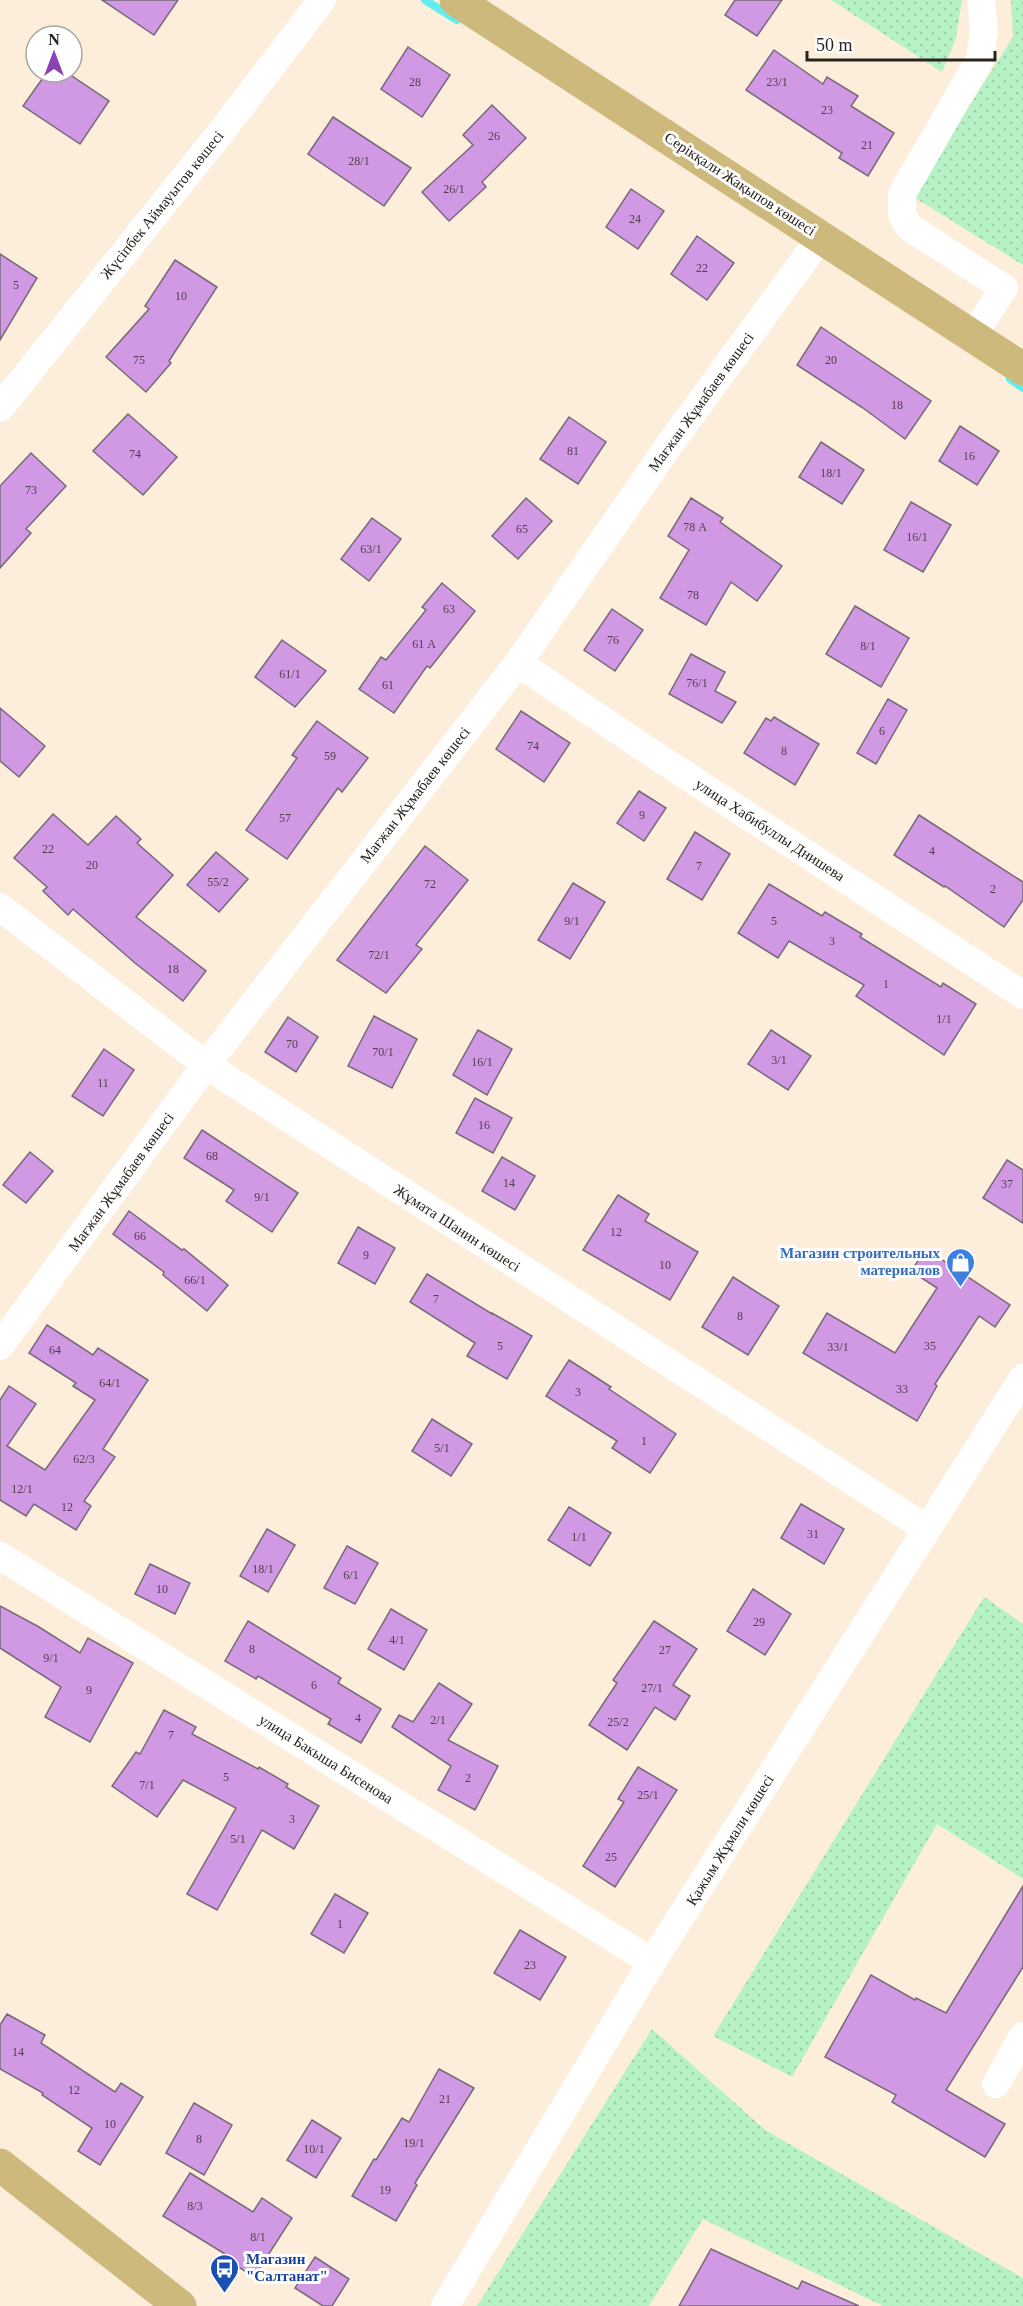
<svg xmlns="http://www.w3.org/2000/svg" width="1023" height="2306" viewBox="0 0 1023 2306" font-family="Georgia,serif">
<defs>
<pattern id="grass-dots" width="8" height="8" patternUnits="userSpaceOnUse" patternTransform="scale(1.5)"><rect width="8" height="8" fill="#b7f1c6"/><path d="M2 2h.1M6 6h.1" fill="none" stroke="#9dceaa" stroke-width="1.8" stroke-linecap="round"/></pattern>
</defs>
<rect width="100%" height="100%" fill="#fdeedb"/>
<g fill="url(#grass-dots)">
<polygon points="831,0 962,0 956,38 942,72"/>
<polygon points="1011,0 1023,0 1023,265 912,196 1013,37"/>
<polygon points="984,1597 1023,1624 1023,1879 937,1824 792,2077 713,2036"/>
<polygon points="652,2029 765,2130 1023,2278 1023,2306 883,2306 703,2219 649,2306 477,2306"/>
</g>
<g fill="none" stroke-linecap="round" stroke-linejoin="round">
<g stroke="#62eef0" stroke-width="8">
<polyline points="425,0 457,20"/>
<polyline points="1010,379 1023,388"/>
</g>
</g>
<g fill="#d198e3" stroke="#76697a" stroke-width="1.5">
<polygon points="102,0 178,0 154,35"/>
<polygon points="735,0 782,0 757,36 725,15"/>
<polygon points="408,47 450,75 422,117 381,89"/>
<polygon points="774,50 823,84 827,77 858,96 851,106 894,133 868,176 839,158 842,153 746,90"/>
<polygon points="47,72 66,72 109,101 80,144 23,106"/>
<polygon points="492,105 526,138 482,182 486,187 449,221 422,192 473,145 463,135"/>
<polygon points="333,117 411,168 384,206 308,154"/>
<polygon points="631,189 664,211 638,249 606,227"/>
<polygon points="697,236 734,263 707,300 671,274"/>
<polygon points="0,254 37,278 0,340"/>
<polygon points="175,260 217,287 169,361 171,363 146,392 106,357 149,309 145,306"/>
<polygon points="821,327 931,401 905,439 863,408 797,365"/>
<polygon points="128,414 177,457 143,495 93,451"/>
<polygon points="569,417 606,442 578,484 540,459"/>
<polygon points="960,426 999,451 977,485 939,461"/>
<polygon points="821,442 864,470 842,504 799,477"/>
<polygon points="31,453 66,486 26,529 31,533 0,568 0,486"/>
<polygon points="526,498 552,521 518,559 492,536"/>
<polygon points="691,498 723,518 720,522 782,566 757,601 731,582 706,625 660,598 689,550 668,536"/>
<polygon points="911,502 951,525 923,572 884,550"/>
<polygon points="372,518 401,539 369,581 341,559"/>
<polygon points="442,583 475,611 430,668 427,666 394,713 359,689 381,657 386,660 426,610 422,607"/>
<polygon points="855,606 909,638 881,687 826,654"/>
<polygon points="612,609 643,630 615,671 584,650"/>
<polygon points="282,640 326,671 295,707 255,677"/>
<polygon points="691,654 725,672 715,691 736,702 722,723 669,694"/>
<polygon points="888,699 907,710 876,764 857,753"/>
<polygon points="0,708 45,746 19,777 0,761"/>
<polygon points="521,711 570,743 544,782 496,749"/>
<polygon points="774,717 819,744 795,785 744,753 766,718 771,721"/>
<polygon points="317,721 368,758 342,792 338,788 287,859 246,830 297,758 292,755"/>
<polygon points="639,791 666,808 644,841 617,823"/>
<polygon points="53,814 88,845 116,816 141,839 137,843 173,875 136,917 206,971 183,1001 135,963 73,909 68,915 43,891 47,887 14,858"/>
<polygon points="919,815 1023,882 1023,900 1004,927 945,886 944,887 894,855"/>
<polygon points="695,832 730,854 702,900 667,879"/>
<polygon points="425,846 468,880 416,945 422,949 386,993 337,960"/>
<polygon points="216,852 248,879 219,912 187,885"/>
<polygon points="573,883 605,902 570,959 538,940"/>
<polygon points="769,884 822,916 825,912 862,934 860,937 941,987 943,983 976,1004 944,1055 856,996 864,985 789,941 778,958 738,933"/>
<polygon points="374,1016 417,1039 392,1088 348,1066"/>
<polygon points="288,1017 318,1037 296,1072 265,1052"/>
<polygon points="478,1030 512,1049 487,1095 453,1075"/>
<polygon points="771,1030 811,1056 788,1090 748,1064"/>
<polygon points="104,1049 134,1070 103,1116 72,1096"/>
<polygon points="475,1098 512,1118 493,1153 456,1133"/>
<polygon points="202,1130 298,1193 272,1232 226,1201 234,1190 184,1158"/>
<polygon points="30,1152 53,1171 26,1203 3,1185"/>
<polygon points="502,1157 535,1176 515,1210 482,1191"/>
<polygon points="1007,1160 1023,1170 1023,1223 983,1198"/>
<polygon points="618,1195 649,1214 645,1221 698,1252 670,1300 583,1250"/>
<polygon points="129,1211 182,1250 184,1249 228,1285 207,1311 163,1275 164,1272 113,1234"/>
<polygon points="358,1227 395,1248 375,1284 338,1263"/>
<polygon points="926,1249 1010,1305 995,1327 979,1316 935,1384 937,1386 917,1421 803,1353 827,1313 895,1353 937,1288 911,1271"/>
<polygon points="427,1274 492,1314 492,1313 532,1336 507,1379 467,1356 475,1343 410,1302"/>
<polygon points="733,1277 779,1306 748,1355 702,1327"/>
<polygon points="47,1325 93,1355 98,1348 148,1380 103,1449 115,1457 84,1501 91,1506 76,1530 34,1504 26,1516 0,1500 0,1400 9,1386 36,1404 7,1446 45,1470 95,1400 73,1386 76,1383 29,1353"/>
<polygon points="569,1360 611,1387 609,1389 676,1434 650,1473 612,1448 617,1441 546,1396"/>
<polygon points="432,1419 472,1444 451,1476 412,1451"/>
<polygon points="801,1504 844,1529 824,1564 781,1538"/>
<polygon points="569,1507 611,1533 590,1566 548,1540"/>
<polygon points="267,1529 295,1545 268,1592 240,1576"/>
<polygon points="347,1546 378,1563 355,1604 324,1588"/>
<polygon points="150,1564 190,1583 175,1614 135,1594"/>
<polygon points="753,1589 791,1614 765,1655 727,1631"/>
<polygon points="0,1606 39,1627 80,1653 88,1638 133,1663 90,1742 45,1717 61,1687 0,1648"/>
<polygon points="391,1609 427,1630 404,1670 368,1649"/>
<polygon points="248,1621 341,1678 338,1683 381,1709 361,1743 328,1724 331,1719 258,1676 256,1679 225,1661"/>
<polygon points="654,1621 697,1649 673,1685 690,1696 675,1720 655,1707 627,1750 589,1725 617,1683 613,1680"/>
<polygon points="439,1683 472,1704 448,1740 498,1766 475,1810 438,1790 451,1766 392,1727 399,1715 413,1722"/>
<polygon points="164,1710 196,1727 192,1734 258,1769 259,1767 288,1784 286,1787 319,1806 294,1849 262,1830 217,1910 187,1894 236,1808 183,1780 157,1817 112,1786 136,1752 140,1754"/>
<polygon points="638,1767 677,1790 615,1887 583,1866 624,1802 618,1799"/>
<polygon points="1023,1886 1023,1967 946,2090 1005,2124 985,2157 892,2102 896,2095 825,2057 871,1975 915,2000 916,1998 946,2013"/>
<polygon points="335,1894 368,1913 344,1953 311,1934"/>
<polygon points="520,1930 566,1957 540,2000 494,1973"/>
<polygon points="7,2014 45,2035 41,2043 115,2092 121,2083 143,2097 100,2165 78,2151 92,2128 42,2095 43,2093 0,2069 0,2025"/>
<polygon points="439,2069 474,2088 415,2183 417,2185 396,2221 352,2196 374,2159 376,2160 402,2118 409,2122"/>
<polygon points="194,2103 232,2125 204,2175 166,2153"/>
<polygon points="312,2120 341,2138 316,2178 287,2160"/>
<polygon points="190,2173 253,2212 262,2198 292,2218 254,2277 223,2257 225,2254 163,2216"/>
<polygon points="711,2249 798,2289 802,2281 859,2306 679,2306"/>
<polygon points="315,2257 349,2279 332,2306 323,2306 295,2288"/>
</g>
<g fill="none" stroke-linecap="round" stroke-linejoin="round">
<g stroke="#fff" stroke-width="28">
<polyline points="973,336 1004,288 909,227 902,214 902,194 980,59 984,31 981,0"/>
<polyline points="0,408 225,127 322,0"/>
<polyline points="518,663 644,748 1023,995"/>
<polyline points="0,907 206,1065 927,1529"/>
<polyline points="0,1346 206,1065 518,663 672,441 821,237"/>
<polyline points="0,1556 652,1962"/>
<polyline points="996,2084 1023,2036"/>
<polyline points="445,2306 652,1962 1023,1378"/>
</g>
<g stroke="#ceb97c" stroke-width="33">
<polyline points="456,0 1023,369"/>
<polyline points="0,2165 180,2306"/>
</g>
</g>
<defs>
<symbol id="shop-pin" viewBox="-11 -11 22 30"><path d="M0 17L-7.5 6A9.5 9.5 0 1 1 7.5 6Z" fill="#3f7fe0" stroke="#fff"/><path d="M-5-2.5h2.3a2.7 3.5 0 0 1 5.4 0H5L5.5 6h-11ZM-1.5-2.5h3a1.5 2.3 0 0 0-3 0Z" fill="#fff"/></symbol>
<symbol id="bus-pin" viewBox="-11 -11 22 30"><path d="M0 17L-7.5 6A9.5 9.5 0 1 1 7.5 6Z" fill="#1a4fb4" stroke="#fff"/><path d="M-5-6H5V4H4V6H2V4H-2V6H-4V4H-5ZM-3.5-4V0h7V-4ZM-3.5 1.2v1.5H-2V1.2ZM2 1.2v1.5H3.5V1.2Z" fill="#fff"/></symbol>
</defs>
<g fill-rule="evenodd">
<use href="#shop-pin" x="944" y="1246" width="33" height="45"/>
<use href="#bus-pin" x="208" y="2252" width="33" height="45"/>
</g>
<g text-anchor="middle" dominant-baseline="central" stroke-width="6" stroke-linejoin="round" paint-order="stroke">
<g font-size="12" fill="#52404e">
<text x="415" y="82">28</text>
<text x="777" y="82">23/1</text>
<text x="827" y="110">23</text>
<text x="494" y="136">26</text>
<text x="867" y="145">21</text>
<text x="359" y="161">28/1</text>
<text x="454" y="189">26/1</text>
<text x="635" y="219">24</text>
<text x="702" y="268">22</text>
<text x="16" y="285">5</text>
<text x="181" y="296">10</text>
<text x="139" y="360">75</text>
<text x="831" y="360">20</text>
<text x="897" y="405">18</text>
<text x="573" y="451">81</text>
<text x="135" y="454">74</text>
<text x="969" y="456">16</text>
<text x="831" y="473">18/1</text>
<text x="31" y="490">73</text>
<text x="695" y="527">78 А</text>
<text x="522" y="529">65</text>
<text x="917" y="537">16/1</text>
<text x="371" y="549">63/1</text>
<text x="693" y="595">78</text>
<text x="449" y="609">63</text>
<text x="613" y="640">76</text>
<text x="424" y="644">61 А</text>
<text x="868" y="646">8/1</text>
<text x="290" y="674">61/1</text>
<text x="697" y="683">76/1</text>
<text x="388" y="685">61</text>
<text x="882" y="731">6</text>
<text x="533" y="746">74</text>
<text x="784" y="751">8</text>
<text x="330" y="756">59</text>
<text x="642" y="815">9</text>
<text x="285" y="818">57</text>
<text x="48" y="849">22</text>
<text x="932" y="851">4</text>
<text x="92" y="865">20</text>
<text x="699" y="866">7</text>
<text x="218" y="882">55/2</text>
<text x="430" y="884">72</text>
<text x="993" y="889">2</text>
<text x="572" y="921">9/1</text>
<text x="774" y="921">5</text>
<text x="832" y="941">3</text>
<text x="379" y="955">72/1</text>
<text x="173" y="969">18</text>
<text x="886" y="984">1</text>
<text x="944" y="1019">1/1</text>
<text x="292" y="1044">70</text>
<text x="383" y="1052">70/1</text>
<text x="779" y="1060">3/1</text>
<text x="482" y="1062">16/1</text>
<text x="103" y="1083">11</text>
<text x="484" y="1125">16</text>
<text x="212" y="1156">68</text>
<text x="509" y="1183">14</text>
<text x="1007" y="1184">37</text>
<text x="262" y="1197">9/1</text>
<text x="616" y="1232">12</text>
<text x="140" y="1236">66</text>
<text x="366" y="1255">9</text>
<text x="665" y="1265">10</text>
<text x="195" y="1280">66/1</text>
<text x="436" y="1299">7</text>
<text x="740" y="1316">8</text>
<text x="500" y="1346">5</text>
<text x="930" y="1346">35</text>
<text x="838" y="1347">33/1</text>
<text x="55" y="1350">64</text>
<text x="110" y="1383">64/1</text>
<text x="902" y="1389">33</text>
<text x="578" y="1392">3</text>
<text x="644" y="1441">1</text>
<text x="442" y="1448">5/1</text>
<text x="84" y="1459">62/3</text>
<text x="22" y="1489">12/1</text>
<text x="67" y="1507">12</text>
<text x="813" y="1534">31</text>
<text x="579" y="1537">1/1</text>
<text x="263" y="1569">18/1</text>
<text x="351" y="1575">6/1</text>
<text x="162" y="1589">10</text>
<text x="759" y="1622">29</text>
<text x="397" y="1640">4/1</text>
<text x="252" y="1649">8</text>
<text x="665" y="1650">27</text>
<text x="51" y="1658">9/1</text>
<text x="314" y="1685">6</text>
<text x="652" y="1688">27/1</text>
<text x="89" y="1690">9</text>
<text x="358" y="1718">4</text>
<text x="438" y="1720">2/1</text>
<text x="618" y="1722">25/2</text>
<text x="171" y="1735">7</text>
<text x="226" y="1777">5</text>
<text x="468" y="1778">2</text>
<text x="147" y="1785">7/1</text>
<text x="648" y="1795">25/1</text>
<text x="292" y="1819">3</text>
<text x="238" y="1839">5/1</text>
<text x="611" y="1857">25</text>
<text x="340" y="1924">1</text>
<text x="530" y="1965">23</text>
<text x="18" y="2052">14</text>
<text x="74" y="2090">12</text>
<text x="445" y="2099">21</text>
<text x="110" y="2124">10</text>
<text x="199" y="2139">8</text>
<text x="414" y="2143">19/1</text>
<text x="314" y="2149">10/1</text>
<text x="385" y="2190">19</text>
<text x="195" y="2206">8/3</text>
<text x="258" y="2237">8/1</text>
</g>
<g font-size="15" fill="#28231c" stroke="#fff">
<text transform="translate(740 184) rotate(33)">Серікқали Жақыпов көшесі</text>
<text transform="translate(162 205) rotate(-51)">Жүсіпбек Аймауытов көшесі</text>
<text transform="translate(701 402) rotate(-54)">Мағжан Жұмабаев көшесі</text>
<text transform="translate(415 795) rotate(-52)">Мағжан Жұмабаев көшесі</text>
<text transform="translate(770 830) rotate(33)">улица Хабибуллы Днишева</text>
<text transform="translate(121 1182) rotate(-54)">Мағжан Жұмабаев көшесі</text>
<text transform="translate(457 1228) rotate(33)">Жұмата Шанин көшесі</text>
<text transform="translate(326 1759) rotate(32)">улица Бакыша Бисенова</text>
<text transform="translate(730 1840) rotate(-58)">Қажым Жұмали көшесі</text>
</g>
<g font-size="15" font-weight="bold" fill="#366cbe" stroke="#fff" text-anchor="end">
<text x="940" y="1253">Магазин строительных<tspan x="940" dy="17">материалов</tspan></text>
</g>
<g font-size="15" font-weight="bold" fill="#164399" stroke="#fff" text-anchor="start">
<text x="246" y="2259">Магазин<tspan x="246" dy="17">"Салтанат"</tspan></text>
</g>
</g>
<g transform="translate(54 54)"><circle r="28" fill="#ffffff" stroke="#a9a7a4" stroke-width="1.5"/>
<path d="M0-4.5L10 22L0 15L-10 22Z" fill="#8d41b2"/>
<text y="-9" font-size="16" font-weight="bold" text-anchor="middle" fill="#28231c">N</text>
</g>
<path d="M807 51v9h188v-9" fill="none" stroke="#28231c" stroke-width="3"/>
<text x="816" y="51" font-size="18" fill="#28231c" stroke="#ffffff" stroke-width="4.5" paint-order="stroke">50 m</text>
</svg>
